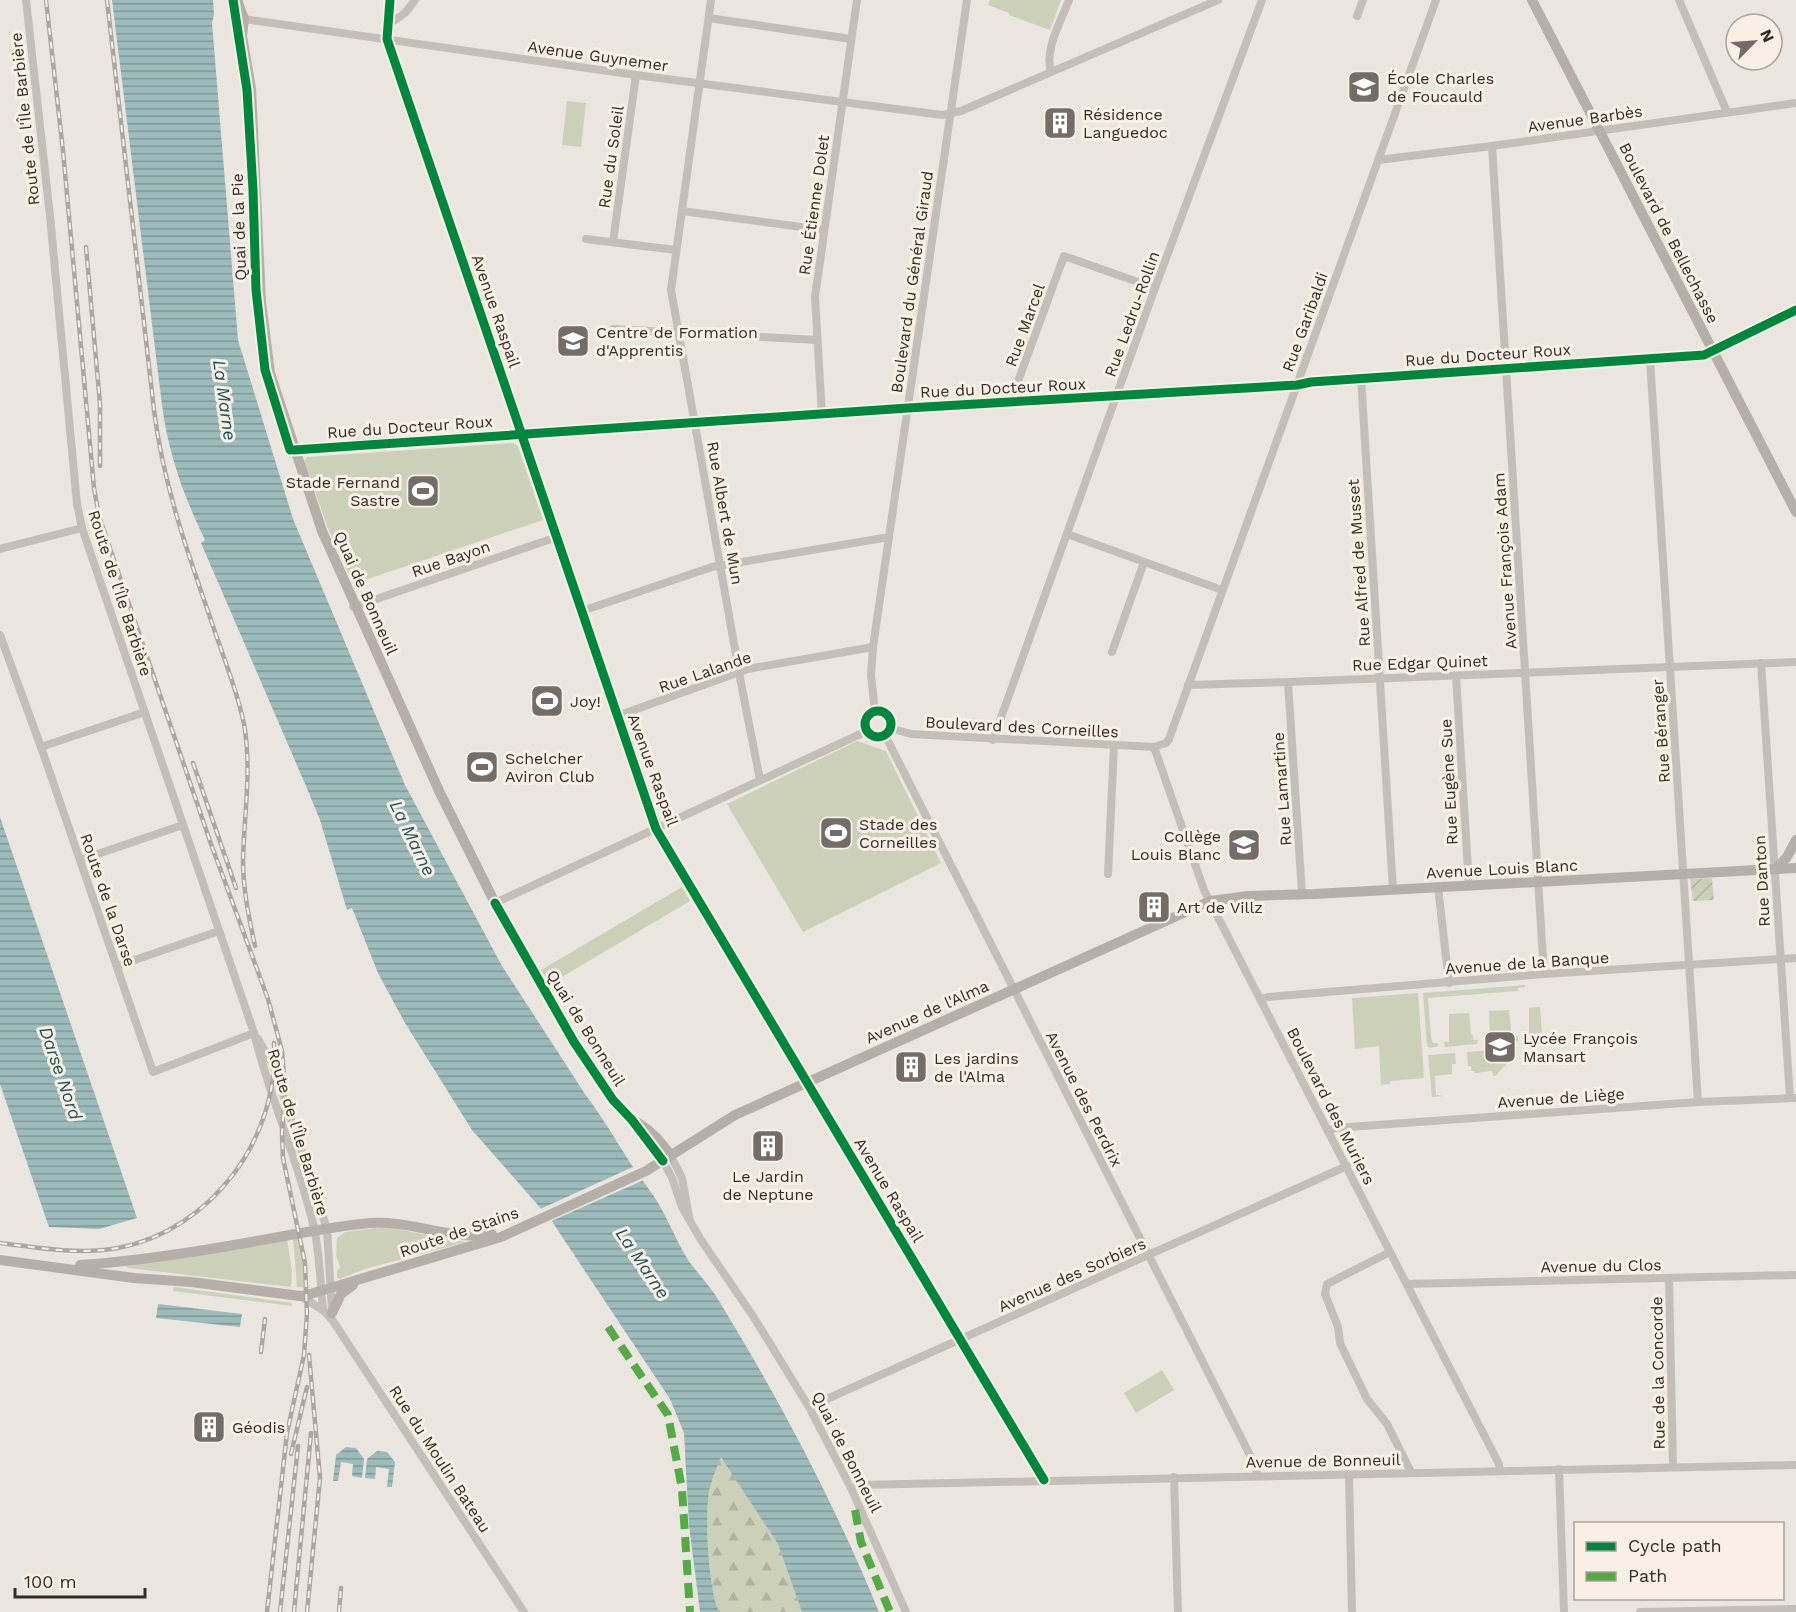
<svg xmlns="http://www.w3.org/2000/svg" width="1796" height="1612" viewBox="0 0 1796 1612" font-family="'Work Sans',sans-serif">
<defs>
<pattern id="forest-firs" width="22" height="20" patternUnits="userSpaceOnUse" patternTransform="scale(1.5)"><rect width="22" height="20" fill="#ccd0b9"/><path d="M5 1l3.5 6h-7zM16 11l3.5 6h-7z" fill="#b0b39f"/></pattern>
<pattern id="garden-furrows" width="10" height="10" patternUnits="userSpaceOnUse" patternTransform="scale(1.5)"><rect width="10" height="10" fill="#ccd0b9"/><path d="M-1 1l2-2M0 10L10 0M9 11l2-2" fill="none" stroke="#b0b39f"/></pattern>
<pattern id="water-rules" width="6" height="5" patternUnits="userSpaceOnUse" patternTransform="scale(1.5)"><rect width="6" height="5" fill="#9cbbbb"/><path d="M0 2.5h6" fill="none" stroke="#809898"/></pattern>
</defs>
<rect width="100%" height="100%" fill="#ebe5df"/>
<g fill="#ccd0b9">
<polygon points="990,0 1061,0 1050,30 1009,15 1009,13 988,5"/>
<polygon points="567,101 586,103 581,147 562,145"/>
<polygon points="514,443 518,446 543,520 353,584 328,528 304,461 307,457"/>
<polygon points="857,741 886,751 941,863 803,932 727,804"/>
<polygon points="682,887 690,901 550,984 541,970"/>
<polygon points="1525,985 1525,987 1518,988 1518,991 1428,998 1431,1037 1433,1043 1438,1043 1438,1046 1430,1048 1427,1046 1423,993"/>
<polygon points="1418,993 1424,1078 1391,1081 1389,1084 1381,1085 1379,1046 1355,1049 1352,998"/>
<polygon points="1540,1007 1542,1032 1530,1044 1524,1039 1524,1036 1529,1035 1529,1008"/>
<polygon points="1509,1010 1511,1031 1513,1032 1513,1037 1518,1036 1518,1041 1485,1044 1484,1039 1489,1039 1490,1033 1489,1011"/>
<polygon points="1469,1013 1471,1034 1473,1035 1473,1040 1478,1040 1477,1044 1445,1047 1444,1042 1449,1042 1449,1014"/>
<polygon points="1512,1049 1515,1051 1514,1056 1495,1076 1493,1076 1492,1071 1475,1073 1474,1071 1471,1071 1471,1066 1468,1066 1467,1052"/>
<polygon points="1455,1053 1456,1064 1452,1064 1452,1074 1435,1076 1436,1095 1444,1096 1432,1097 1428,1055"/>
<polygon points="375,1228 391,1228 466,1242 365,1269 340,1279 337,1278 337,1271 340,1267 336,1255 337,1238 345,1232"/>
<polygon points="298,1237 302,1254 305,1288 297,1287 293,1238"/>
<polygon points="287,1239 292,1271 291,1287 128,1268 126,1266"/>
<polygon points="174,1287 292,1303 292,1306 173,1291"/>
<polygon points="1162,1370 1174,1390 1136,1413 1124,1393"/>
</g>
<path fill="url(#forest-firs)" d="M721 1456 778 1544 802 1612H719C708 1588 705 1518 709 1492 711 1480 717 1468 721 1456Z"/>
<polygon fill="url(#garden-furrows)" points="1712,878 1714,900 1693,901 1690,879"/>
<g fill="url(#water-rules)">
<path d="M112 0H213L214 14 212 23 238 340 293 519 405 785 502 966 585 1094C608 1124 625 1158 648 1188 665 1210 674 1237 688 1260 697 1273 708 1284 716 1296 778 1397 834 1502 879 1612H802L778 1544 721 1457C717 1467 711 1481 709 1492 705 1519 708 1587 719 1612H700L689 1525 684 1433 670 1399 551 1220 472 1130 405 1023 378 973 352 908 347 910 320 820 306 786 201 543 205 540C184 497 168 453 162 405Z"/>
<polygon points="0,817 137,1218 99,1229 49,1227 0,1084"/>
<polygon points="158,1304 242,1314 240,1327 156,1318"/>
<polygon points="346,1447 356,1448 364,1459 362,1478 352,1476 353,1464 341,1462 338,1481 333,1481 336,1455"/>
<polygon points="377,1451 387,1452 395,1462 392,1487 387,1487 389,1469 376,1467 375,1479 365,1478 367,1459"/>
</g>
<polygon fill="#ebe5df" points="635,1166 644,1180 549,1222 538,1210"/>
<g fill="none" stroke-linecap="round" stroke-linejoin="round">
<g stroke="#c4beb8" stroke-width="8">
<path d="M26 0 50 216 77 504 82 528 254 1033C270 1099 299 1162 314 1228 320 1254 320 1283 323 1310"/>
<polyline points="390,0 387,39 656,829 1044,1480"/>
<polyline points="711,0 671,290 741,683 760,780"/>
<polyline points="1679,0 1727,112"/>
<polyline points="1357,16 1363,0"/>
<polyline points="709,18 851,39"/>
<polyline points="244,19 636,75 942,115 961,111 1218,0"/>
<polyline points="389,24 405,13 415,0"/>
<path d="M1051 72C1044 50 1061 21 1069 0"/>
<polyline points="1492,146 1544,974"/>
<polyline points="1378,160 1492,146 1796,103"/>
<polyline points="682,211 824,230"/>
<polyline points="586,239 676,250"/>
<polyline points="613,242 636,75"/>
<polyline points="613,329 817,340"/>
<polyline points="1650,359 1698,1102"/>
<polyline points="1361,378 1393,890"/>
<polyline points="1010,403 1064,256 1155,288"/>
<polyline points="822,415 815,297 857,0"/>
<polyline points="294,450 908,408 1297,385 1311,382 1704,355 1796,310"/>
<polyline points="1067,534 1222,590"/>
<polyline points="0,549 82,528"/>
<polyline points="353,607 557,537"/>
<polyline points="582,611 712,567 889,537"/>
<polyline points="0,635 41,747 153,1072 254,1033"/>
<polyline points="1112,652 1144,562"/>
<polyline points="1761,663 1790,1098"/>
<polyline points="1456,676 1469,886"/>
<polyline points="1288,682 1302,894"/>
<polyline points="1188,685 1288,682 1796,662"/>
<circle cx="878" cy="724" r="13"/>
<polyline points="875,711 871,675 873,647 967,0"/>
<polyline points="617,716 748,669 873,647"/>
<polyline points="890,728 911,734 1154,747 1166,743 1169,739 1436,0"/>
<polyline points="885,735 1256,1467 1257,1475"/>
<polyline points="993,740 1155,288 1262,0"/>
<polyline points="41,747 145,712"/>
<polyline points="1154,747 1204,890 1499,1464 1500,1471"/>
<polyline points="80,860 183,825"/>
<polyline points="1108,874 1114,745"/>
<polyline points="1438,887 1449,983"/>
<polyline points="495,903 867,731"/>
<polyline points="117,966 219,931"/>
<polyline points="1261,999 1268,997 1544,974 1796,958"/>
<polyline points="258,1039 274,1067 327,1229 332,1311"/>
<polyline points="1328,1131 1335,1128 1698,1102 1796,1098"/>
<polyline points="671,1156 682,1178 689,1217"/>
<polyline points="663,1161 672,1178 682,1207 701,1240 753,1316 809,1407 851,1488 906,1612"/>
<polyline points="1390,1252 1327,1284 1325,1294 1338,1327 1340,1343 1367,1399 1387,1424 1411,1472"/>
<polyline points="1669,1278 1673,1467"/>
<polyline points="1407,1284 1796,1275"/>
<polyline points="300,1296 323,1310 333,1321 524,1612"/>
<polyline points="809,1407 1347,1166"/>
<polyline points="1559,1469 1564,1612"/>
<polyline points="1349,1474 1352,1612"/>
<polyline points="1174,1477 1178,1612"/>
<polyline points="851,1488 858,1485 1796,1465"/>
<polyline points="1640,1612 1796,1609"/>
</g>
<g stroke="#b5aea9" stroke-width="10">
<polyline points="237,0 244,19 242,36 251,88 261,302 270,373 322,531 440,793 495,903 574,1042 613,1100 632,1120 663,1161"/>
<polyline points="1532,0 1796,512"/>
<polyline points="1776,869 1787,857 1796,840"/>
<path d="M638 1123C653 1132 661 1142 671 1156"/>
<polyline points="0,1260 134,1278 191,1282 300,1296 307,1295 501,1237 646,1171 735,1115 1210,901 1248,896 1314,894 1796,868"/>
<path d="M80 1265C141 1261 202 1251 262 1240 298 1234 334 1226 370 1223 412 1220 451 1241 492 1234"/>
<polyline points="332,1313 341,1294 353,1285"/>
</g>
<defs>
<g id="rail">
<polyline points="46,0 63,151 94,488 99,516 211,844 268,999 282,1051 285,1088 282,1134 283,1158 305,1263 307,1314 304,1355 287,1433 267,1612"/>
<path d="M107 0 154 410C163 483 187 551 211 620 222 654 237 689 244 724 252 770 244 815 243 860 243 890 249 918 255 946"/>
<polyline points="86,247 100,404 100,466"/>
<polyline points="193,763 236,888"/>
<path d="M0 1243C40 1248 79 1255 118 1248 212 1230 280 1137 274 1043"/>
<polyline points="261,1352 265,1319"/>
<polyline points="291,1454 307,1387"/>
<polyline points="280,1612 298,1446"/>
<polyline points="294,1612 311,1433"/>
<polyline points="307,1612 320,1478 309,1355"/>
<polyline points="339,1612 341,1588"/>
</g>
</defs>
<use href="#rail" stroke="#aca6a2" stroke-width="4.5"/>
<use href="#rail" stroke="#f8f0e6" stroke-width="2" stroke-dasharray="7" stroke-linecap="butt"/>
<g stroke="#54ab44" stroke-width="8" stroke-dasharray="15 8" stroke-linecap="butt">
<polyline points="608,1327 668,1415 682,1489 690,1612"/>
<polyline points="855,1510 861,1542 890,1612"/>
</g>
<defs>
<g id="cycleway">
<polyline points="233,0 247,90 253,190 256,290 265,370 290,450"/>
<polyline points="390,0 387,39 656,829 1044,1480"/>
<polyline points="294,450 908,408 1297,385 1311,382 1704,355 1796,310"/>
<circle cx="878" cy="724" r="13"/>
<polyline points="495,903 574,1042 613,1100 632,1120 663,1161"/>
</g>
</defs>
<use href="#cycleway" stroke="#f8f0e6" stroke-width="13"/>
<use href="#cycleway" stroke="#00873e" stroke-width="9"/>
</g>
<defs>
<symbol id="school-square" viewBox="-11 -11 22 22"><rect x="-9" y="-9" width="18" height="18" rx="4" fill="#746c67" stroke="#f8f0e6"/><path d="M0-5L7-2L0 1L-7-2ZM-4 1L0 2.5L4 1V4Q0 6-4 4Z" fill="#fff"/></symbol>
<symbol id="building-square" viewBox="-11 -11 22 22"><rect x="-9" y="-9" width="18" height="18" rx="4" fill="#746c67" stroke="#f8f0e6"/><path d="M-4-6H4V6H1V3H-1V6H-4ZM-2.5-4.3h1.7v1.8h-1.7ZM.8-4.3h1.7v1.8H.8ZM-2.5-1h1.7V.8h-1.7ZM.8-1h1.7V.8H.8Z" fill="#fff"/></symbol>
<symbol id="university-square" viewBox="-11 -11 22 22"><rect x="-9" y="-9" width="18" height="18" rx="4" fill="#746c67" stroke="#f8f0e6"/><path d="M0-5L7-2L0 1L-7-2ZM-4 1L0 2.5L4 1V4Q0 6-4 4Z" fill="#fff"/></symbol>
<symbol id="stadium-square" viewBox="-11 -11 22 22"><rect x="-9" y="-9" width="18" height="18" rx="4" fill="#746c67" stroke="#f8f0e6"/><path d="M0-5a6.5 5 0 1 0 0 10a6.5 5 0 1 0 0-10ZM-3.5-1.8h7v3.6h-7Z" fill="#fff"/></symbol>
</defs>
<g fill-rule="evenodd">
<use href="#school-square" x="1345" y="68" width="38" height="38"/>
<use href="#building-square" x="1041" y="104" width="38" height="38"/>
<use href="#university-square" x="554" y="322" width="38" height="38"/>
<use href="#stadium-square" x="404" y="472" width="38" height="38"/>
<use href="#stadium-square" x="528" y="682" width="38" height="38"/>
<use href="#stadium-square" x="463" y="748" width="38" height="38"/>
<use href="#stadium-square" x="817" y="814" width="38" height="38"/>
<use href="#school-square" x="1225" y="826" width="38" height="38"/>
<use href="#building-square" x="1135" y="888" width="38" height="38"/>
<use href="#school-square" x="1481" y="1028" width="38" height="38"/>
<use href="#building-square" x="892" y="1048" width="38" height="38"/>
<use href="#building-square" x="749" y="1127" width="38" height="38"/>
<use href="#building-square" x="190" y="1408" width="38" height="38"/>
</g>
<g text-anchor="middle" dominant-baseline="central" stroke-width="6" stroke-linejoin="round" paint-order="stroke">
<g font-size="16" fill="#342b27" stroke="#f8f0e6">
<text transform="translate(598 56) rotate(8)">Avenue Guynemer</text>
<text transform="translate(25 119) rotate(-96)">Route de l'Île Barbière</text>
<text transform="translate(1585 119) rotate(-8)">Avenue Barbès</text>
<text transform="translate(611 157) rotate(-82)">Rue du Soleil</text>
<text transform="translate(814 205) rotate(-82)">Rue Étienne Dolet</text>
<text transform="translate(239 227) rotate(-92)">Quai de la Pie</text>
<text transform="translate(1669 233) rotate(63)">Boulevard de Bellechasse</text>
<text transform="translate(912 282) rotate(-82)">Boulevard du Général Giraud</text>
<text transform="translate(496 311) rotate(71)">Avenue Raspail</text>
<text transform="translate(1132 314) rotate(-70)">Rue Ledru-Rollin</text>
<text transform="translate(1305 322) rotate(-70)">Rue Garibaldi</text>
<text transform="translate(1025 325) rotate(-70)">Rue Marcel</text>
<text transform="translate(1488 355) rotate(-4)">Rue du Docteur Roux</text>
<text transform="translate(1003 388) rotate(-3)">Rue du Docteur Roux</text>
<text transform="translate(410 427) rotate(-4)">Rue du Docteur Roux</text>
<text transform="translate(725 513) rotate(80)">Rue Albert de Mun</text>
<text transform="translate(451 559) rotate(-19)">Rue Bayon</text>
<text transform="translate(1505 561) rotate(-94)">Avenue François Adam</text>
<text transform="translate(1359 563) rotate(-94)">Rue Alfred de Musset</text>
<text transform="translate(120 593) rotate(72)">Route de l'Île Barbière</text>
<text transform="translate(366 593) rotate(66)">Quai de Bonneuil</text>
<text transform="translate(1420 663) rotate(-2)">Rue Edgar Quinet</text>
<text transform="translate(705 672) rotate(-19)">Rue Lalande</text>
<text transform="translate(1022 727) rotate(3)">Boulevard des Corneilles</text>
<text transform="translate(1661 731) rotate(-94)">Rue Béranger</text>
<text transform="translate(653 770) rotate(70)">Avenue Raspail</text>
<text transform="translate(1449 782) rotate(-93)">Rue Eugène Sue</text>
<text transform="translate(1282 789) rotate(-94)">Rue Lamartine</text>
<text transform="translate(1502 869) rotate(-3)">Avenue Louis Blanc</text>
<text transform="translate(1762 881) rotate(-93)">Rue Danton</text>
<text transform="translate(108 900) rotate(71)">Route de la Darse</text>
<text transform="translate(1527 963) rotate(-4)">Avenue de la Banque</text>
<text transform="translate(927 1012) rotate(-24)">Avenue de l'Alma</text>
<text transform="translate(586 1028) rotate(58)">Quai de Bonneuil</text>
<text transform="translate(1561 1098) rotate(-4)">Avenue de Liège</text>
<text transform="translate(1084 1099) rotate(63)">Avenue des Perdrix</text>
<text transform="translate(1331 1106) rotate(63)">Boulevard des Muriers</text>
<text transform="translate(298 1132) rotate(73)">Route de l'Île Barbière</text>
<text transform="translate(889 1190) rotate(59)">Avenue Raspail</text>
<text transform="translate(459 1232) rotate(-19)">Route de Stains</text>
<text transform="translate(1601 1266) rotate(-1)">Avenue du Clos</text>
<text transform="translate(1072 1275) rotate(-24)">Avenue des Sorbiers</text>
<text transform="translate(1658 1373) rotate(-91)">Rue de la Concorde</text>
<text transform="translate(847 1452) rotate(63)">Quai de Bonneuil</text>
<text transform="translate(440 1459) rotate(57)">Rue du Moulin Bateau</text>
<text transform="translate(1323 1461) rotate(-1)">Avenue de Bonneuil</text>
</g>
<g font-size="16" fill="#342b27" stroke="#f8f0e6" text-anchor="start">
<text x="1387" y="78">École Charles<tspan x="1387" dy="18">de Foucauld</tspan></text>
<text x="1083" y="114">Résidence<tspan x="1083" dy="18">Languedoc</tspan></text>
<text x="596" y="332">Centre de Formation<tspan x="596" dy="18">d'Apprentis</tspan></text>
<text x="400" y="482" text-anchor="end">Stade Fernand<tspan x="400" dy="18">Sastre</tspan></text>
<text x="570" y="701">Joy!</text>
<text x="505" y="758">Schelcher<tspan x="505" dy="18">Aviron Club</tspan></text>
<text x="859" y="824">Stade des<tspan x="859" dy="18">Corneilles</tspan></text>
<text x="1221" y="836" text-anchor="end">Collège<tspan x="1221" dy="18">Louis Blanc</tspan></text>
<text x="1177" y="907">Art de Villz</text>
<text x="1523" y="1038">Lycée François<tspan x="1523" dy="18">Mansart</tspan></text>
<text x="934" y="1058">Les jardins<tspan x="934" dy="18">de l'Alma</tspan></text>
<text x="768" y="1176" text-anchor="middle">Le Jardin<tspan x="768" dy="18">de Neptune</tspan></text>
<text x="232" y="1427">Géodis</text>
</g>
<g font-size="18" font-style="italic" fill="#1e4f54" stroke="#f8f0e6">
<text transform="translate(225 400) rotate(82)">La Marne</text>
<text transform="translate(413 838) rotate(64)">La Marne</text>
<text transform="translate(61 1073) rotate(71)">Darse Nord</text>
<text transform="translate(643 1263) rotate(56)">La Marne</text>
</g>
</g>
<rect x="1574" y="1522" width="210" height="78" fill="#f8f0e6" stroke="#aaa19a" stroke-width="1.5"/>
<rect x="1586" y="1542" width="30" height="9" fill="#00873e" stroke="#aaa19a" stroke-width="1.5"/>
<text x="1628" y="1552" font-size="18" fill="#342b27">Cycle path</text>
<rect x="1586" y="1572" width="30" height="9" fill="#54ab44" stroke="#aaa19a" stroke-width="1.5"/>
<text x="1628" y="1582" font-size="18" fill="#342b27">Path</text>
<g transform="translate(1754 42) rotate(65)"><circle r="28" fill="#f8f0e6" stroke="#aaa19a" stroke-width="1.5"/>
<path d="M0-4.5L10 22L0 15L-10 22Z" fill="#746c67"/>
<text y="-9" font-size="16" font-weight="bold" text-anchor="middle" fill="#342b27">N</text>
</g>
<path d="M15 1588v9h130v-9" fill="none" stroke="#342b27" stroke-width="3"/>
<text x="24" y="1588" font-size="18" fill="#342b27" stroke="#f8f0e6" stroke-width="4.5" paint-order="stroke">100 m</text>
</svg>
